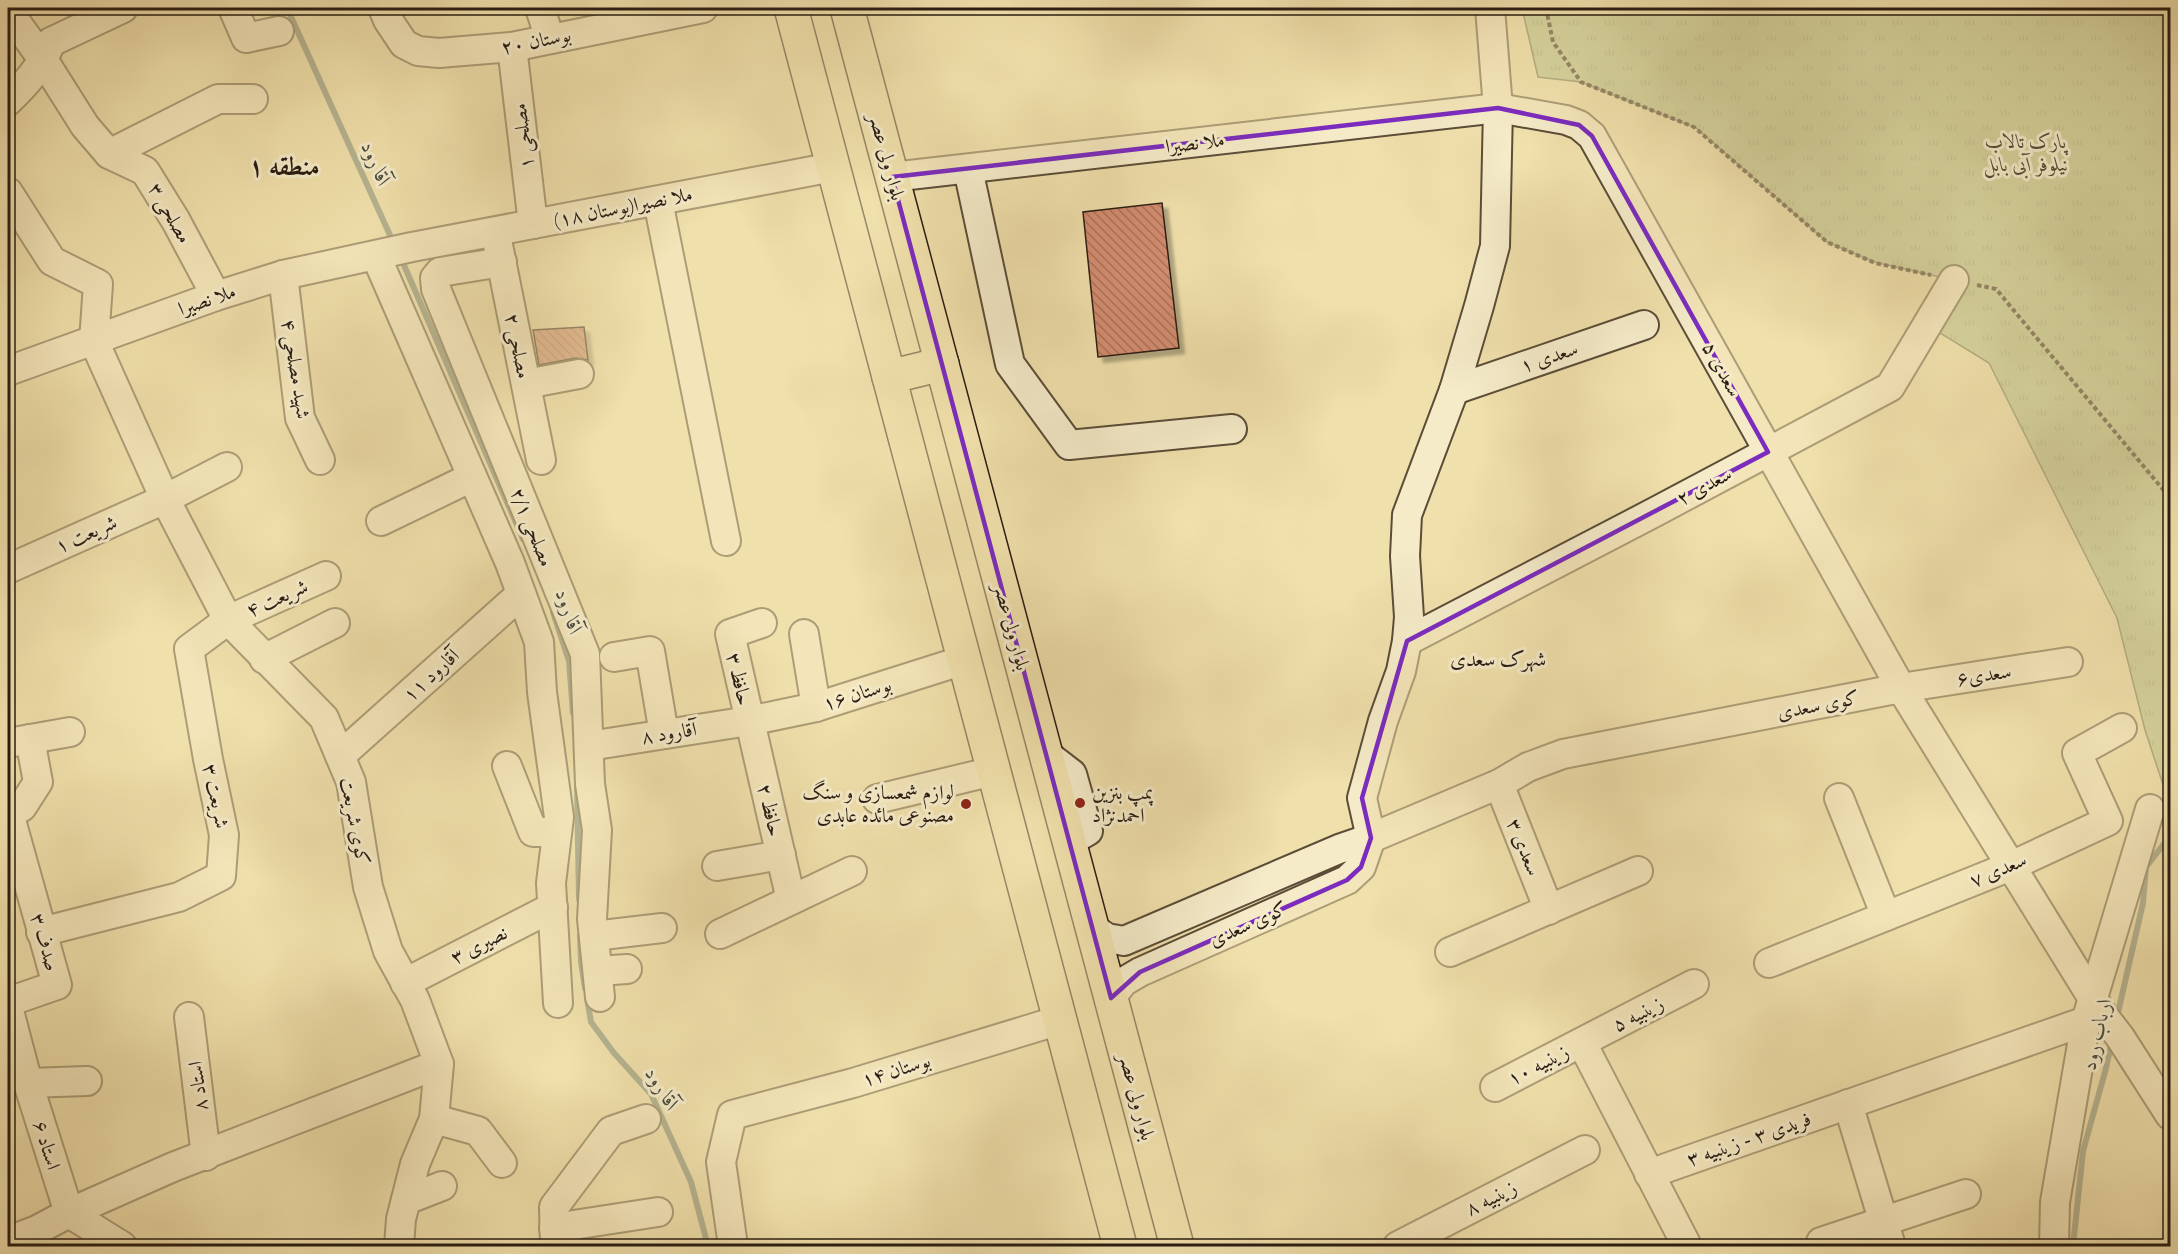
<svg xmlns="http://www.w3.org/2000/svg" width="2178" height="1254" viewBox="0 0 2178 1254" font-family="'IM FELL Double Pica',Amiri,serif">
<defs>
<pattern id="park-tufts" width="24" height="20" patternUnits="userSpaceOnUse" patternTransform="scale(1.5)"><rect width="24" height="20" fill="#b5c38d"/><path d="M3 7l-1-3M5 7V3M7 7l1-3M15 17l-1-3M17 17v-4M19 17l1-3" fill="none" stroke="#9ca779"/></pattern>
<pattern id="building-back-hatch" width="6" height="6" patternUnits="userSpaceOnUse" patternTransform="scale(1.5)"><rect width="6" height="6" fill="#d38c6f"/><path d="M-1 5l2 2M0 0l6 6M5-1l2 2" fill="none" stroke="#ab725a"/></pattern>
<filter id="shadow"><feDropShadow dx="5.5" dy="5.5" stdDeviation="1.5" flood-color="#0004"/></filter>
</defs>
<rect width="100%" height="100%" fill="#f0e0ac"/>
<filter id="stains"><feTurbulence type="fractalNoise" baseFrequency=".00333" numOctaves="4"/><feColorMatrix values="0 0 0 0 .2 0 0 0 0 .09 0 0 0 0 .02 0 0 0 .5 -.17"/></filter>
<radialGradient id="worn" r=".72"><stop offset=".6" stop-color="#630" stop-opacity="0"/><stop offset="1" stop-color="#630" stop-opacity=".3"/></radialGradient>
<polygon fill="url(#park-tufts)" stroke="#6f7050" stroke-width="1.5" points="1522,8 2170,8 2170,806 2145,730 2117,618 1989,363 1927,325 1953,280 1874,262 1827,242 1696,128 1581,82 1538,77"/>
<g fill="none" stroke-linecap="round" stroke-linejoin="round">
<g stroke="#6d7d6f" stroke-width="6">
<polyline points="287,8 394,244"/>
<polyline points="400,256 523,539"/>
<polyline points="553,612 569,661 573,713"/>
<polyline points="577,789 579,899"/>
<polyline points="580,936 581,962 585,988"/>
<polyline points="587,998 591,1022 614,1053 651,1094 691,1182 708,1246"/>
<polyline points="2117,1017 2143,903 2146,867 2170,836"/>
<polyline points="2073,1246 2083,1151 2105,1072 2112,1041"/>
</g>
</g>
<g fill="url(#building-back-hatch)" stroke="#291c12" stroke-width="1.5" filter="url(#shadow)">
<polygon points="1162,203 1179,348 1098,357 1083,212"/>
<polygon points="584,327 588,360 576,358 539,365 533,330"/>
</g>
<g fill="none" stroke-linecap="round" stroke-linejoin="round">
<defs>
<g id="minor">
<polyline points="233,8 246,38 279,31"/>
<polyline points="383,8 388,20 404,44 418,51 439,53 512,47 703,8"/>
<polyline points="540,8 550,39"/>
<polyline points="1490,8 1498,108 1495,246 1479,306 1454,390 1407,515 1405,556 1409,617 1407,641 1401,671 1383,721 1362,798 1371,838 1499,784 1528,767 1563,754 1901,688 2068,662"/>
<polyline points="8,11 44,61 85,126 109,154 145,171 176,221 216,296"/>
<polyline points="512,47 533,224"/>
<path d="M8 101C26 84 42 66 51 42L123 8"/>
<polyline points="109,154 218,99 253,99"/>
<polyline points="968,169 1010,364 1069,445 1232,429"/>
<polyline points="892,177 1498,108 1566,120 1579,125 1592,136 1901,688 2103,1015 2120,1037 2170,1115"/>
<polyline points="8,192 52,261 98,284 94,341 165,499 228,620 324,718 351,782 368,887 388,951 415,1000 439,1064 434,1119 415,1164 401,1219 399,1246"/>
<polyline points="658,201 726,541"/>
<polyline points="498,245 541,460"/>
<polyline points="376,256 510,563 539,642 542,692 559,817 551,883 558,1003"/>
<polyline points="502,262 440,272 435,278 436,289 585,654 590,784 597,830 592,919 600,997"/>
<polyline points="283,275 300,418 320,460"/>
<polyline points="8,371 216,296 283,275 412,247 833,167"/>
<polyline points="526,384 579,374"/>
<polyline points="1454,390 1644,325"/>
<polyline points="381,521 472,477"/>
<polyline points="8,569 165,499 227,467"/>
<polyline points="762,623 730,634 791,900"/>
<polyline points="804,634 816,707"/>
<polyline points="1407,641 1655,512 1890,387 1954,280"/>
<polyline points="614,657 650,651 664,734"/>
<polyline points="264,659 335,623"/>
<polyline points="8,743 70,732"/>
<polyline points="589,746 749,721 816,707 964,660"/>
<polyline points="1046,754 1072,774 1086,824 1088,831 1069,842"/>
<polyline points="340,756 521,594"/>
<polyline points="507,766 533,832 557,832"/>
<polyline points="1499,784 1549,910"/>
<polyline points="1839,798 1886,916"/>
<polyline points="877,799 994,771"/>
<polyline points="8,814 22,807 38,782 30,739"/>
<polyline points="717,866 781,855"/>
<polyline points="1092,928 1107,938 1124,941 1339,849 1371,838 1361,867 1347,880 1140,972 1123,982 1111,998"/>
<polyline points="41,932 179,897 221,876 224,835 208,759 189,649 228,620 326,576"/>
<polyline points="720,934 852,871"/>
<polyline points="594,936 662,928"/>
<polyline points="1450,952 1638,871"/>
<polyline points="1769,963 2011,866 2108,821 2077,753 2122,728"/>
<polyline points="598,971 627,969"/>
<polyline points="405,983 553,907"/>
<polyline points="8,1002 57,985 9,813"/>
<polyline points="8,1007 28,1083 69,1213 173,1167 439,1064"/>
<polyline points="189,1017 206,1156"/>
<polyline points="1582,1043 1687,1246"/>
<polyline points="28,1083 87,1081"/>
<polyline points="1495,1087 1694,984"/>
<polyline points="1848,1104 1891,1246"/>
<polyline points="434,1119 478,1131 502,1163"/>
<polyline points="1649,1174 2086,1021"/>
<polyline points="406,1200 442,1186"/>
<polyline points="554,1228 658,1212"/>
<polyline points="8,1241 37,1230 69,1213 122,1246"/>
<polyline points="1821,1242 1966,1194"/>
<polyline points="555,1246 554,1207 611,1131 646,1119"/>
<polyline points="733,1246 721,1162 732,1115 853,1083 1060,1020"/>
<polyline points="1398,1246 1585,1150"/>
<polyline points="2054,1246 2055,1202 2086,1021 2150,809"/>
</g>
<g id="major">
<polyline points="791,8 1120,1246"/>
<polyline points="847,8 1177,1246"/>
<polyline points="889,377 942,364"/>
</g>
</defs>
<use href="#minor" stroke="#5b4d38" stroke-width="32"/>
<use href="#major" stroke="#291c12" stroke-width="36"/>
<g stroke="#291c12" stroke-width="4" stroke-dasharray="4.5 3" stroke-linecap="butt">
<polyline points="1546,8 1553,42 1581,82 1694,127 1827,242 1875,263 1931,275"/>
<polyline points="1977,285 1996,289 2170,498"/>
<polyline points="2170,701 2168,717 2170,741"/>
</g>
<use href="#minor" stroke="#f5ebc9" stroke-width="28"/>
<use href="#major" stroke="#f0e0ac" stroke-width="33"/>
</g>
<path d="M0 0H2178V1254H0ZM1498 108 1579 125 1592 136 1768 452 1407 641 1362 798 1371 838 1361 867 1347 880 1140 972 1111 998 892 177Z" fill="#f0e0ac" fill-opacity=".55" fill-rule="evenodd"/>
<path fill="none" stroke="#7b2cbf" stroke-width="4.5" stroke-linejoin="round" d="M1498 108 1579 125 1592 136 1768 452 1407 641 1362 798 1371 838 1361 867 1347 880 1140 972 1111 998 892 177Z"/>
<g fill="#8f2418" stroke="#f5ebc9" stroke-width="2">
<circle cx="1080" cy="803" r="6"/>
<circle cx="966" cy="804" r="6"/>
</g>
<g text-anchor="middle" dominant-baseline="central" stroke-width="6" stroke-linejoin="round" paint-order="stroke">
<g font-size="20" fill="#291c12" stroke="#f5ebc9">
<text transform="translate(536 41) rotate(-11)">بوستان ۲۰</text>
<text transform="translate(523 136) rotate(-97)">مصلحی ۱</text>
<text transform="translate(1195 143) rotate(-7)">ملا نصیرا</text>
<text transform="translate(887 157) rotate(75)">بلوار ولی عصر</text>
<text transform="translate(623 207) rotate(-11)">ملا نصیرا(بوستان ۱۸)</text>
<text transform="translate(170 213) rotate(60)">مصلحی ۳</text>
<text transform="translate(207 300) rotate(-19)">ملا نصیرا</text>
<text transform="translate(518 346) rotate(79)">مصلحی ۲</text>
<text transform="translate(1549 357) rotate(-19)">سعدی ۱</text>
<text transform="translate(296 369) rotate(81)">شهید مصلحی ۴</text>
<text transform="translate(1722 369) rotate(61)">سعدی ۵</text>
<text transform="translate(1704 486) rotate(-28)">سعدی ۲</text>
<text transform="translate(532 527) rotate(68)">مصلحی ۲/۱</text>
<text transform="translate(86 534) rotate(-24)">شریعت ۱</text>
<text transform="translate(277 598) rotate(-24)">شریعت ۴</text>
<text transform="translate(1012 627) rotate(75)">بلوار ولی عصر</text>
<text transform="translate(431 675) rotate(-42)">آقارود ۱۱</text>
<text transform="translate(1984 675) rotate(-9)">سعدی۶</text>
<text transform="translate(739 679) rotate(77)">حافظ ۳</text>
<text transform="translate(857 694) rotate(-17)">بوستان ۱۶</text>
<text transform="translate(1818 705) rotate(-11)">کوی سعدی</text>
<text transform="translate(669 733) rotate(-9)">آقارود ۸</text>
<text transform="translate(216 796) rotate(78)">شریعت ۳</text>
<text transform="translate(770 810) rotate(77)">حافظ ۲</text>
<text transform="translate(355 821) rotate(79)">کوی شریعت</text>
<text transform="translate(1524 847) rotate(68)">سعدی ۳</text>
<text transform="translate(1998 870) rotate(-23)">سعدی ۷</text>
<text transform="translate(1248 924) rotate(-24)">کوی سعدی</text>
<text transform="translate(45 942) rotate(74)">صدف ۳</text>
<text transform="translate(479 945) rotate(-27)">نصیری ۳</text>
<text transform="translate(1638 1014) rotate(-27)">زینبیه ۵</text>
<text transform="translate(1538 1065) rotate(-27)">زینبیه ۱۰</text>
<text transform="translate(896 1070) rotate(-17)">بوستان ۱۴</text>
<text transform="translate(198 1086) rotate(-97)">استاد ۸</text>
<text transform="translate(1137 1097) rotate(75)">بلوار ولی عصر</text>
<text transform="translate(1749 1139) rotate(-19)">فریدی ۳ - زینبیه ۳</text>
<text transform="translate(47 1145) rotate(73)">استاد ۶</text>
<text transform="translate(1491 1198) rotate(-27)">زینبیه ۸</text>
</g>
<g font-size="20" font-style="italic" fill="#534e37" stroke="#f5ebc9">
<text x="2026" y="141">پارک تالاب<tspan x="2026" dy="23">نیلوفر آبی بابل</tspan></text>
</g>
<g font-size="20" fill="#291c12" stroke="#f5ebc9" text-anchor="end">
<text x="954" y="792">لوازم شمعسازی و سنگ<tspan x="954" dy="23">مصنوعی مائده عابدی</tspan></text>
<text x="1092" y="792" text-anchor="start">پمپ بنزین<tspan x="1092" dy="23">احمدنژاد</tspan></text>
</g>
<g font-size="21" font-style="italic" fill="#4b4c40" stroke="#f5ebc9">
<text transform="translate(376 164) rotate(66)">آقا رود</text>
<text transform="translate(569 612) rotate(71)">آقا رود</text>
<text transform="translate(2097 1034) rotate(-77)">ارباب رود</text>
<text transform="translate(662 1089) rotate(58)">آقا رود</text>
</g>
<g font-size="21" fill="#291c12" stroke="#f5ebc9">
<text x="1498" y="659">شهرک سعدی</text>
</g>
<g font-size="26" font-weight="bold" fill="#291c12" stroke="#f5ebc9">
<text x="284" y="167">منطقه ۱</text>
</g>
</g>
<rect width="2178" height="1254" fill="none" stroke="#f0e0ac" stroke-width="30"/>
<rect x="9" y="9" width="2160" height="1236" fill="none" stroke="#291c12" stroke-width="3"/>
<rect x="15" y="15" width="2148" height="1224" fill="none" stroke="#291c12" stroke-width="1.5"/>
<rect width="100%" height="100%" filter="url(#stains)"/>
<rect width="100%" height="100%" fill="url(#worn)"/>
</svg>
